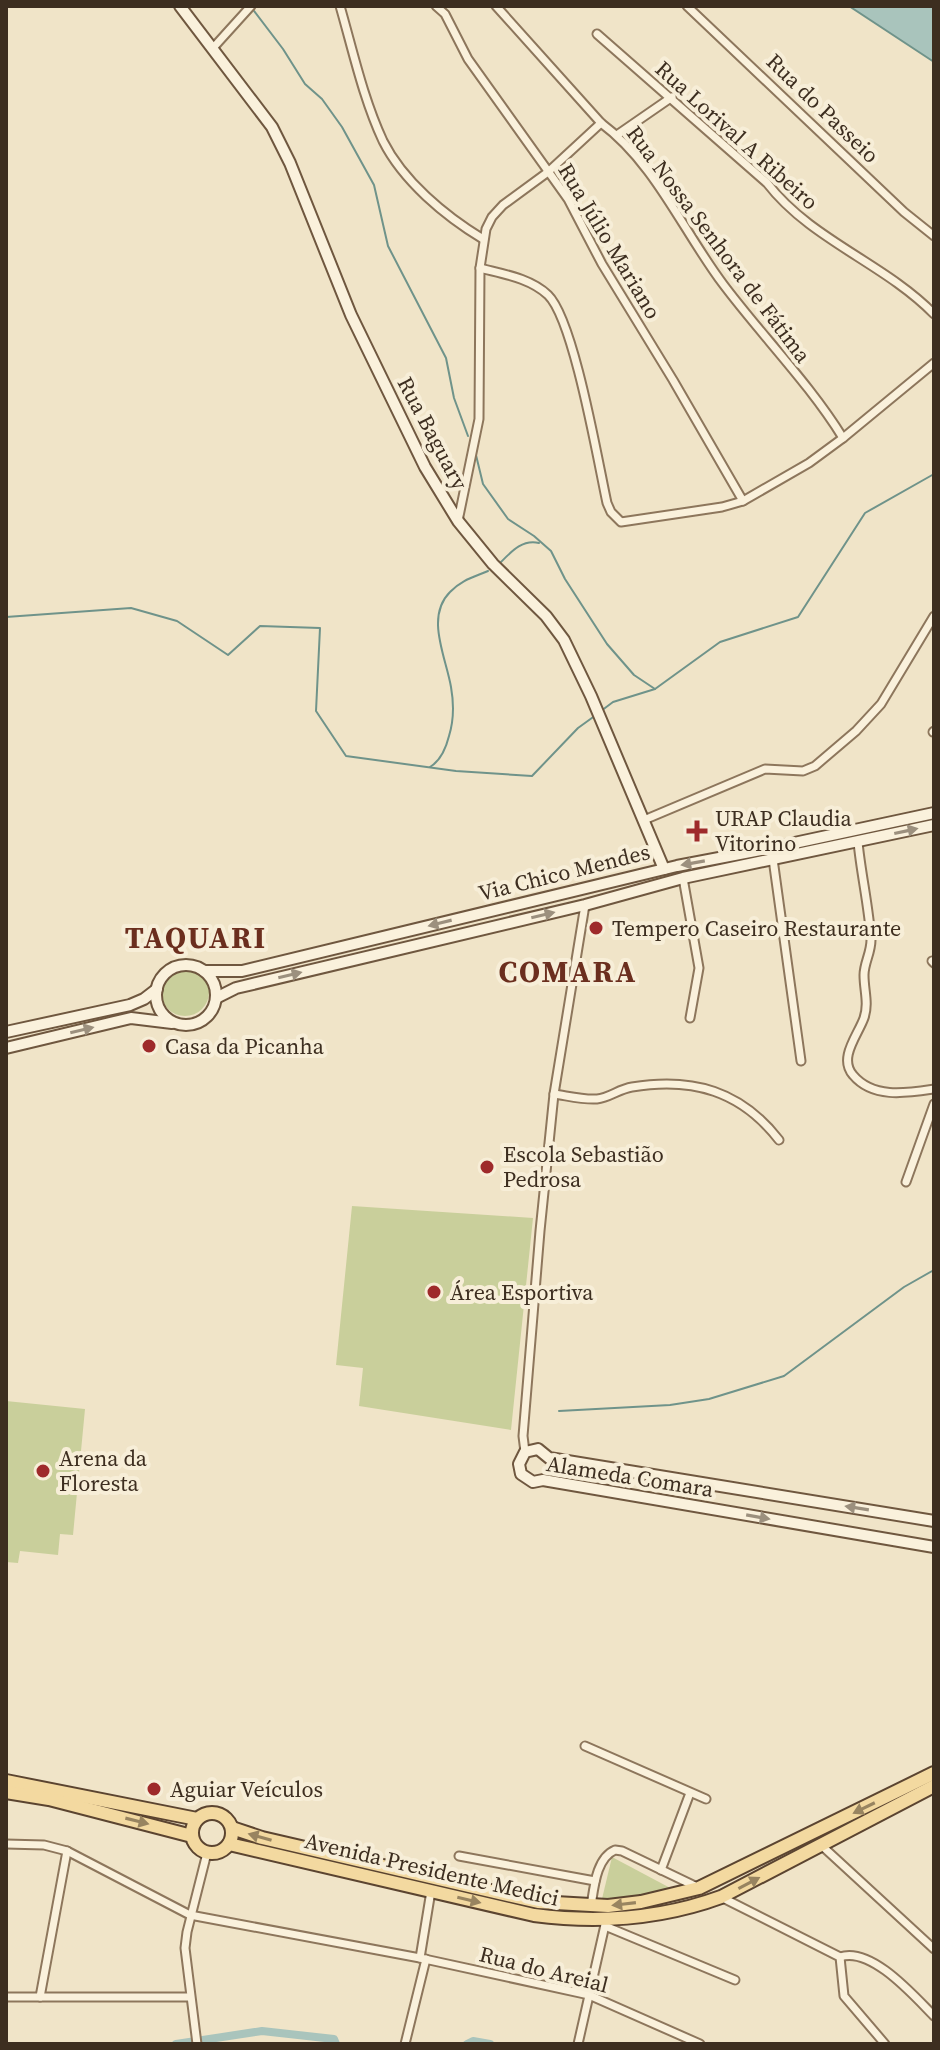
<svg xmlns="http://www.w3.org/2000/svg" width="940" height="2050" viewBox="0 0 940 2050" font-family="'Source Serif 4',serif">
<rect width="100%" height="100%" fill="#f0e4c8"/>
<g fill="#c9cf9b">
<circle cx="185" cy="992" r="24"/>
<polygon points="352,1206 533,1218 511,1430 359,1406 363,1368 336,1365"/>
<polygon points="6,1401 85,1409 73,1535 60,1534 58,1555 20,1551 18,1563 6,1562"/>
<polygon points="612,1857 674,1890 662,1895 601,1903"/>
</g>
<polygon fill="#a9c4bc" stroke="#6f938a" stroke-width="2" points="849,6 934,6 934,62"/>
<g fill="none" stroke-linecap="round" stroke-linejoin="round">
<g stroke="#6f938a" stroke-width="2">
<polyline points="251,7 283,49 305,84 322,99 342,127 374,185 388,246 446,358 454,398 468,436"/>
<polyline points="475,451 483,484 508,519 534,536 551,551 565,579 607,644 634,675 655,689"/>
<path d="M500 563C511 552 522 539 539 543"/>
<polyline points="6,617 131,608 177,621 228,655 260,626 320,628 316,711 346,756 456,771 532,776 578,728 596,715"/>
<polyline points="601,711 613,702 655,689 720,642 798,617 865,513 934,474"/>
<path d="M430 767C440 761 446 748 449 736 454 720 454 704 451 687 446 657 425 617 450 592 461 580 474 577 488 571"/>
<polyline points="559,1411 670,1405 709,1399 784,1376 904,1287 934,1270"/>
</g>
<g stroke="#a9c4bc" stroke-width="8">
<polyline points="176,2044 262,2031 334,2039 336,2044"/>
<polyline points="467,2044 473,2041 490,2044"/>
</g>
<defs>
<g id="street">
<path d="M340 6C353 51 363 98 383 141 403 181 445 216 483 239"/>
<polyline points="436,6 445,14 468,59 568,199 602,264 673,380 743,501"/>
<path d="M496 6 601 123C655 163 683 231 723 284 762 336 809 383 843 438"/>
<polyline points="687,6 904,212 934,236"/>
<path d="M597 34 767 183C811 240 884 263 934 314"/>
<polyline points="213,48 251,6"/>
<polyline points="617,135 672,97"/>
<path d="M480 268C503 274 530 278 548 295 574 320 598 462 607 503L611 512 621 522 722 507 743 501 809 463 843 438 934 363"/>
<polyline points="458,521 479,419 480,268 486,229 492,217 503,205 548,172 601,123"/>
<polyline points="933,732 934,731"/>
<polyline points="644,820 765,769 803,771 815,766 856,731 881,704 934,616"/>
<path d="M858 842C861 874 869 907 871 940 871 953 864 963 864 975 864 991 869 1003 864 1018 858 1035 838 1058 853 1075 873 1099 907 1093 934 1089"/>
<polyline points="773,859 801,1061"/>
<polyline points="683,878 699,968 690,1018"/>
<polyline points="932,961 934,963"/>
<path d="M554 1094C568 1096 583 1100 597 1099 609 1098 619 1089 632 1087 693 1077 741 1091 779 1140"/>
<polyline points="906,1182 934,1104"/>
<polyline points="525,1452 523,1436 540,1231 554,1094 585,905"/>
<polyline points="585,1746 706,1799"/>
<polyline points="6,1844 44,1845 67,1851 190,1915 420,1958 589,1995 700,2044"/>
<polyline points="821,1845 934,1949"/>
<polyline points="459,1856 595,1881"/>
<polyline points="661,1870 690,1793"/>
<polyline points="721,1897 840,1957 844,1996 885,2044"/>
<path d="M591 1906C594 1888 596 1858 615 1850L622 1851 697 1887"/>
<polyline points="605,1926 735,1980"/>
<path d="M840 1957C871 1946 914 1996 934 2016"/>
<polyline points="420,1958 431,1891"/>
<polyline points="6,1997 189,1997"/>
<polyline points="40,1997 67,1851"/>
<polyline points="197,2044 185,1948 187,1932 207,1853"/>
<polyline points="405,2044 426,1959"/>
<polyline points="578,2044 605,1925"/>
</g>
<g id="secondary">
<polyline points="180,6 272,127 290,163 351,315 425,467 458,521 493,564 546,616 564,640 591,696 664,869"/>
<circle cx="186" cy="995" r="30"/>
<polyline points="204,971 242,971 677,866 771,848 934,813"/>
<polyline points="216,998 236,988 585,905 683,878 934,825"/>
<polyline points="6,1032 130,1005 144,999 157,989"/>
<polyline points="6,1048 131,1018 172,1023"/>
<polyline points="934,1521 549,1458 538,1449 525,1452 519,1464 521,1474 533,1482 543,1480 934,1547"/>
</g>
<g id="primary">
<polyline points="6,1781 197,1819"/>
<polyline points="6,1792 49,1799 192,1836"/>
<circle cx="212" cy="1833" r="20"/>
<polyline points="232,1828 262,1838 538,1902 608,1906 641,1902 699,1888 934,1773"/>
<path d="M229 1844 534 1915C596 1923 661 1919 721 1897L934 1786"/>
</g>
</defs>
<use href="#street" stroke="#8d765c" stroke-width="11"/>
<use href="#secondary" stroke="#6f573f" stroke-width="14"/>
<use href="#primary" stroke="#5b4430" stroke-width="16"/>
<use href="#street" stroke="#faf1dc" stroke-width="7"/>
<use href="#secondary" stroke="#faf1dc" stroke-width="10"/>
<use href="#primary" stroke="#f3d9a0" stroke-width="12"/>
</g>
<defs><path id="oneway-solid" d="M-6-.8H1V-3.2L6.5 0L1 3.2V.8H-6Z" transform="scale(2)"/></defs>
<g fill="#9c907e">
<use href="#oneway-solid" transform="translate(906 831) rotate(-12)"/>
<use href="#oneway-solid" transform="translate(693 863) rotate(170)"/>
<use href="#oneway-solid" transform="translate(543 915) rotate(-13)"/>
<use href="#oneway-solid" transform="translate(440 923) rotate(166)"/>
<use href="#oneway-solid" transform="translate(290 975) rotate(-13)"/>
<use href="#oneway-solid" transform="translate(82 1030) rotate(-13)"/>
<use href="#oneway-solid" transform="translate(857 1508) rotate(-171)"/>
<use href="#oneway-solid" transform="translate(758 1517) rotate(10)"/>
</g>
<g fill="#988460">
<use href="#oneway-solid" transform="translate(864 1808) rotate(154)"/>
<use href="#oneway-solid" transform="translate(137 1821) rotate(14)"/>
<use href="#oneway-solid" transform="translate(260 1837) rotate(-164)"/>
<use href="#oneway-solid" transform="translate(749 1883) rotate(-28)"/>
<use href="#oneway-solid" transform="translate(469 1900) rotate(13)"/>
<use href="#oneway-solid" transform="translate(624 1904) rotate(173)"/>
</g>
<g fill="#9e2a2b" stroke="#f7eed8" stroke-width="3">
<path d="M693 819h8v8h8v8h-8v8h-8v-8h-8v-8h8z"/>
<circle cx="596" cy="928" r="8"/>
<circle cx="149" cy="1046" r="8"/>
<circle cx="487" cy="1167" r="8"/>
<circle cx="434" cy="1292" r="8"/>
<circle cx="43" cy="1471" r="8"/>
<circle cx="154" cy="1789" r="8"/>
</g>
<g text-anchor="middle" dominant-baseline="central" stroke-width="8" stroke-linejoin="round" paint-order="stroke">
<g font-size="22" fill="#3d2e20" stroke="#f7eed8">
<text transform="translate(823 108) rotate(44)">Rua do Passeio</text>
<text transform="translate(737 135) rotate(42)">Rua Lorival A Ribeiro</text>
<text transform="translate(610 241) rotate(59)">Rua Júlio Mariano</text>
<text transform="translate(719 244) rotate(53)">Rua Nossa Senhora de Fátima</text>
<text transform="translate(433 433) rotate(62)">Rua Baguary</text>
<text transform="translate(564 872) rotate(-14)">Via Chico Mendes</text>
<text transform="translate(630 1476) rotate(9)">Alameda Comara</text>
<text transform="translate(432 1869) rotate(13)">Avenida Presidente Medici</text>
<text transform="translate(544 1969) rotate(14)">Rua do Areial</text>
</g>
<g font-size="22" fill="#3d2e20" stroke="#f7eed8" text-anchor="start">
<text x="715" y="818">URAP Claudia<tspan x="715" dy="25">Vitorino</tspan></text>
<text x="612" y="928">Tempero Caseiro Restaurante</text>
<text x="165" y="1046">Casa da Picanha</text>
<text x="503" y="1154">Escola Sebastião<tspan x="503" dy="25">Pedrosa</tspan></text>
<text x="450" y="1292">Área Esportiva</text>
<text x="59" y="1458">Arena da<tspan x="59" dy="25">Floresta</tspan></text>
<text x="170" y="1789">Aguiar Veículos</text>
</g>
<g font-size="30" font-weight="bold" letter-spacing="2" fill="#6b2e1e" stroke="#f7eed8">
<text x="196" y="937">TAQUARI</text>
<text x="568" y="971">COMARA</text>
</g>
</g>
<rect width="940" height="2050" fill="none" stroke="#3d2e20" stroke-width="16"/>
</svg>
